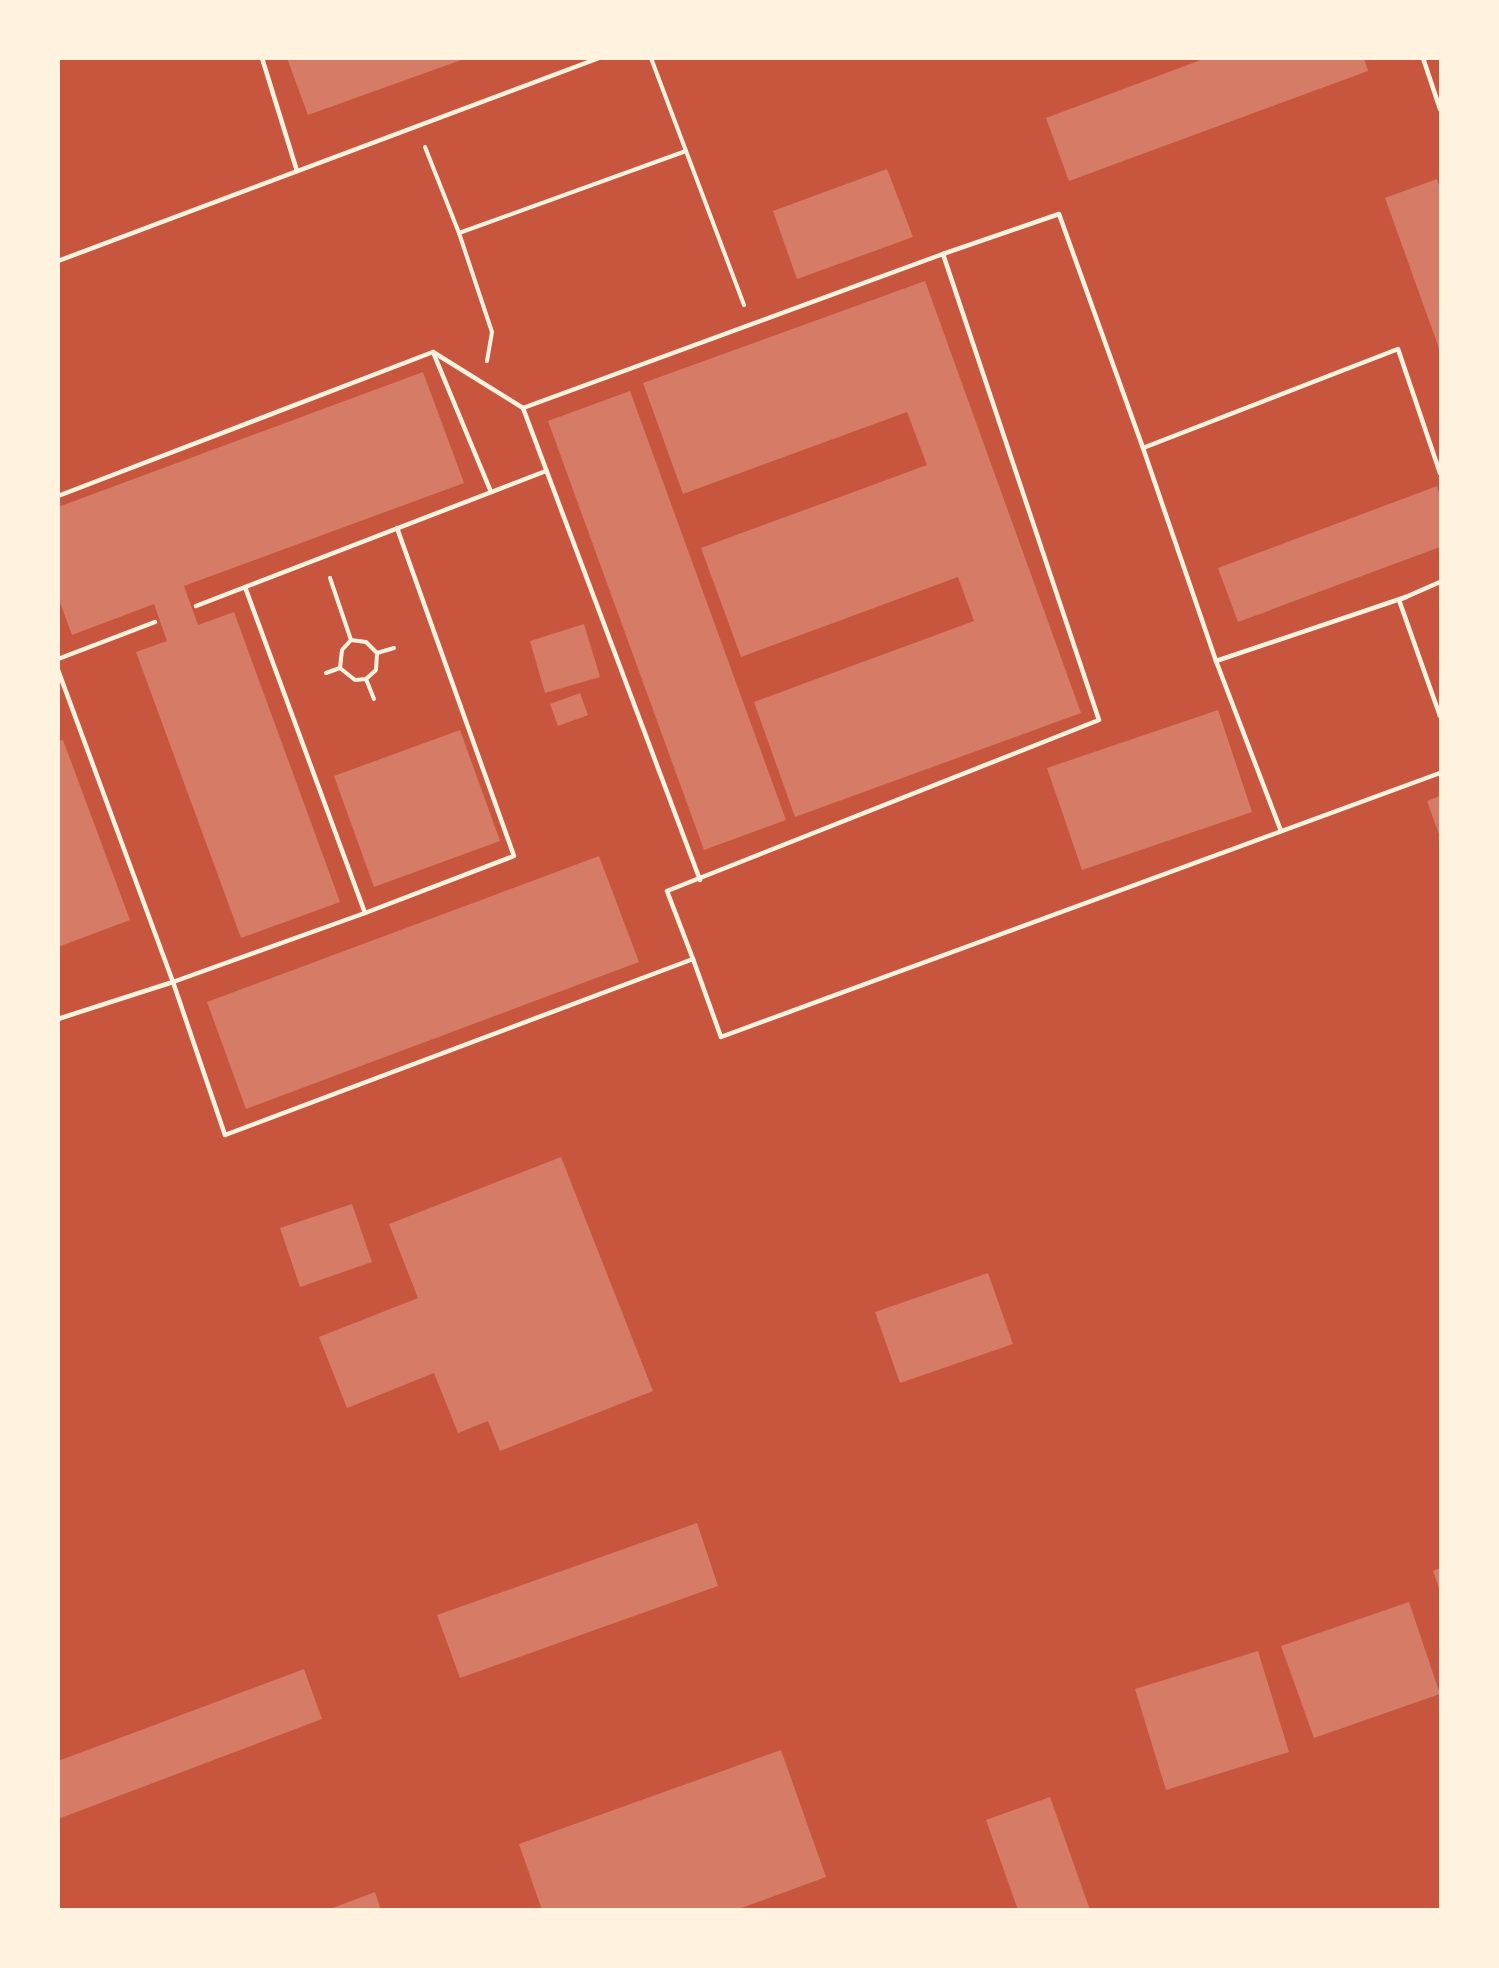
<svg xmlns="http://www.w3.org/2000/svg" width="1499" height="1968" viewBox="0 0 1499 1968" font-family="Jost,sans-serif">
<rect width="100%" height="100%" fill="#c8553d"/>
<g fill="#d67c66">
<polygon points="287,58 464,58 464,59 308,115"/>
<polygon points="1206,58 1364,58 1368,71 1069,181 1046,118"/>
<polygon points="887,169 913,237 797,279 773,211"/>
<polygon points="1437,179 1440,189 1440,351 1385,198"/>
<polygon points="925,281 1081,713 795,817 754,702 974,621 958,577 741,657 701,548 927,465 907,412 683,494 643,383"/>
<polygon points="423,372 464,483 184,586 198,625 234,612 340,902 241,938 136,652 167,641 154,604 72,635 58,597 58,507"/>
<polygon points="630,391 786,820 704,850 548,421"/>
<polygon points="1437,486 1440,497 1440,547 1238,622 1218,568"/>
<polygon points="584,624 600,677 545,693 530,641"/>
<polygon points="580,693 588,715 558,726 550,704"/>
<polygon points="1218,710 1252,812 1082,870 1047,768"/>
<polygon points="460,730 500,841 374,887 334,776"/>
<polygon points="63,740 130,920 58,947 58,741"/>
<polygon points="1440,796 1440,837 1427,801"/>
<polygon points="599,856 639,962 246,1109 207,1002"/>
<polygon points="561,1157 653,1391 500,1451 488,1421 458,1433 434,1373 347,1408 319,1337 418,1298 389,1224"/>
<polygon points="352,1204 372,1262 300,1287 280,1228"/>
<polygon points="988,1273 1013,1344 900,1383 875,1312"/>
<polygon points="697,1523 718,1586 460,1678 437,1615"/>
<polygon points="1440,1568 1440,1591 1433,1571"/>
<polygon points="1409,1602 1440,1694 1314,1738 1281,1646"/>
<polygon points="1258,1651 1289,1752 1166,1790 1135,1689"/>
<polygon points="304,1669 322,1719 58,1819 58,1761"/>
<polygon points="781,1750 826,1877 736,1910 542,1910 519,1844"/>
<polygon points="1050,1797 1090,1910 1018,1910 986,1820"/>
<polygon points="375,1892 381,1910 330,1910 330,1909"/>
</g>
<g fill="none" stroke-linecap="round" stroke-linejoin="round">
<g stroke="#fff3e0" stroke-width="4">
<polyline points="651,58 744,305"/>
<polyline points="425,147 459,233"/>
<polyline points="487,361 492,332 459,233 686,151"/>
<polyline points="330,578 351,640 342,650 340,668 355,680 366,679 376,670 377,653 366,642 351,640"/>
<polyline points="377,653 394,648"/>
<polyline points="326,673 340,668"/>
<polyline points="366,679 374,699"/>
</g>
<g stroke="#fff3e0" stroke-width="4.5">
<polyline points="262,58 297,171"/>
<polyline points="1423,58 1440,109"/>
<polyline points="58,261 599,58"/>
<polyline points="433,352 491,492"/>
<polyline points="1143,448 1398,349 1440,473"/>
<polyline points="58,496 433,352 523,408"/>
<polyline points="1440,582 1399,600 1440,716"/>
<polyline points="196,606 546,471"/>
<polyline points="58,659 155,622"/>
<polyline points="58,670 173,982 365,913 245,587"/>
<polyline points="1281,831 1216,661 1406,597"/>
<polyline points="700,880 523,408 943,254"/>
<polyline points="365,913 514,856 397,528"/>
<polyline points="693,959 667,891 1099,720 943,254 1059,214 1143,448 1216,661"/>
<polyline points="58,1019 173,982 225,1135 693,959 721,1037 1440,773"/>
</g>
</g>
<rect width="1499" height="1968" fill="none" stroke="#fff3e0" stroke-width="120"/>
</svg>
